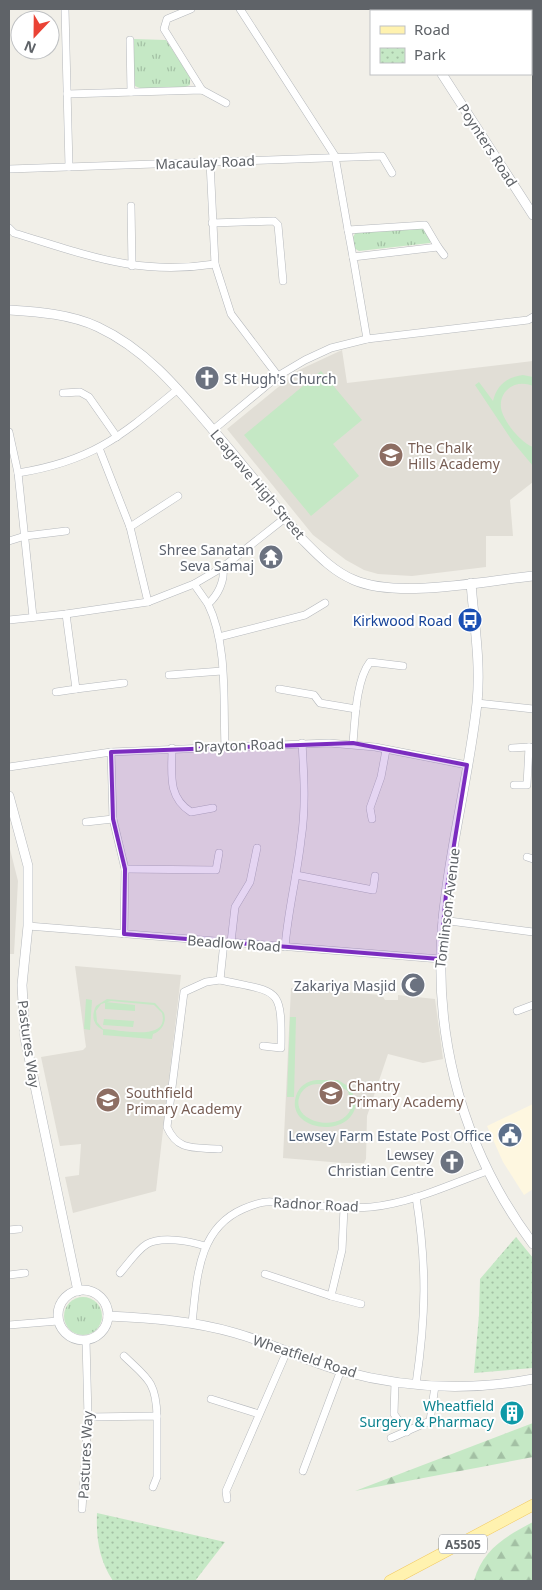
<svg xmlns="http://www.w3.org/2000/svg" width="542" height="1590" viewBox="0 0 542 1590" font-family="'Noto Sans',sans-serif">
<defs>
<pattern id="grass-tufts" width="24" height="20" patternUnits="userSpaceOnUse" patternTransform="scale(1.25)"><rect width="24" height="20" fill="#c5e8c5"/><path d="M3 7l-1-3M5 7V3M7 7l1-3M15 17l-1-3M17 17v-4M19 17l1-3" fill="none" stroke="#a3c0a4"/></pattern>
<pattern id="forest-firs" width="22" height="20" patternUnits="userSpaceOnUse" patternTransform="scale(1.25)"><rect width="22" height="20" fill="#c5e8c5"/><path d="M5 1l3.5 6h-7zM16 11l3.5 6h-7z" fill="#a3c0a4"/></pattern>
<pattern id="park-dots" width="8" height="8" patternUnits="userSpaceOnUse" patternTransform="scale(1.25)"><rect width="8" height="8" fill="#c5e8c5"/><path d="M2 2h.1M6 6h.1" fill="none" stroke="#a3c0a4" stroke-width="1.8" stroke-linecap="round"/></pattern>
</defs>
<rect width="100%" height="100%" fill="#f1efe8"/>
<polygon fill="#fef7e0" points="533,1104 533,1189 524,1195 503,1162 487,1126"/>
<g fill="#e1ded6">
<polygon points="342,350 347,383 533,361 533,482 510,500 513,536 486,536 486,567 412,576 378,574 364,570 346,560 313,535 227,429 299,370"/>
<polygon points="9,845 18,881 14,954 9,954"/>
<polygon points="75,966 181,975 156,1191 73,1213 65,1177 79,1175 81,1144 60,1146 41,1057 83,1050 86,1047"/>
<polygon points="291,988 382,995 385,1000 398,1000 398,995 435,999 443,1059 423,1063 388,1054 367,1116 366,1159 364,1163 343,1163 283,1158"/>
</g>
<g fill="url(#grass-tufts)">
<path d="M133 39 166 40 190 77V85C176 92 146 93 133 85Z"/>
<polygon points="423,227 431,240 430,243 359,251 354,248 353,237 356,232"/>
<circle cx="83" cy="1316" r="19"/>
</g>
<g fill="url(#forest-firs)">
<polygon points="533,1423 533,1457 355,1491"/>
<path d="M533 1522V1581H474C482 1550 506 1536 533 1522Z"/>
</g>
<g fill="url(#park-dots)">
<polygon points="516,1237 533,1258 533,1368 474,1373 479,1315 480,1279"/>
<path d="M97 1513 225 1542 195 1581H113C99 1560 96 1538 97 1513Z"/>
</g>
<g fill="#c5e8c5" fill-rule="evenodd">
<polygon points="321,371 362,420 333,444 359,476 311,516 244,435"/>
<path d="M523 375 533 377V386C517 379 499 389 501 408 503 421 521 443 533 447V466L513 442 475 385 479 382 493 401C497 385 507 377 523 375Z"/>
<polygon points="86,999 92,1000 90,1030 84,1029"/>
<path d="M107 999 155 1003 164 1013C167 1022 162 1031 153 1034L152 1039 103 1035V1030C93 1025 91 1016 96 1006ZM111 1001 154 1005 162 1013C170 1043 118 1029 103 1029L97 1022 96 1011 101 1004Z"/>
<polygon points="105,1002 135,1005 135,1011 105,1009"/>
<polygon points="290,1017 296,1017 294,1097 287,1097"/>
<polygon points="104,1019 134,1021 133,1027 103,1025"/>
<path d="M317 1080H338L351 1088 356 1104C351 1140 285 1131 296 1096 299 1086 307 1081 317 1080ZM318 1084H336L348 1091 352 1105C346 1136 285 1123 301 1093 305 1087 311 1084 318 1084Z"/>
</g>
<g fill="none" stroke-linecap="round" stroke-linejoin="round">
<defs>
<g id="minor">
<polyline points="65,9 69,167"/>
<polyline points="191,9 167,19 164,29 202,90"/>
<polyline points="240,9 335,156 348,230 425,225 438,247 353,257 367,339"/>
<polyline points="130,40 131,92"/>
<polyline points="67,94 202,90 226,103"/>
<polyline points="210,162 215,264 231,314 278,376"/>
<polyline points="9,169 382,156 392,173"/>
<polyline points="131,206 132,266"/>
<polyline points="212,223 274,221 278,225 283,281"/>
<path d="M9 228 14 233C87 255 137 276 215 264"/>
<polyline points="348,230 353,257"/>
<polyline points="438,247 444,255"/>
<polyline points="63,393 80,392 89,397 117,437"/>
<polyline points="213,430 278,376 305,360 331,348 367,339 528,320 533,317"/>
<polyline points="9,432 18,473 33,617"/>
<polyline points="99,448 130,527 148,602"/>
<path d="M18 473C93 461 121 436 178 389"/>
<polyline points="130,527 178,496"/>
<polyline points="9,541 25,536 66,531"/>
<path d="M223 567C225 581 218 595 208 604 228 645 223 702 225 746"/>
<polyline points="194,584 208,604"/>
<polyline points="9,620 66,614 148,602 194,584 223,567 285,518"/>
<polyline points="219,637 305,615 325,603"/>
<polyline points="169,675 222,671"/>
<polyline points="76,689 124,683"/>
<polyline points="279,689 314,695 320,703 356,709"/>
<polyline points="56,692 76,689 66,614"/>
<polyline points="477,703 533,709"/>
<path d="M353 743C355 720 356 680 370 662L403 666"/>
<path d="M172 748C172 773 167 797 191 812L213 808"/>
<polyline points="512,748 529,747"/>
<polyline points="111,752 113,819 125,869 124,934"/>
<polyline points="9,767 111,752 329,743 375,747 467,765"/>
<polyline points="514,785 527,785 529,747 533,748"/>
<polyline points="372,819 370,808 381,777 386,750"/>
<polyline points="86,822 113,819"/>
<polyline points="527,857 533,859"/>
<polyline points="125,869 216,870 219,853"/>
<polyline points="296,875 373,890 375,876"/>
<polyline points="442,920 533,932"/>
<polyline points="28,926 440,959"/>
<polyline points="231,942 235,907 250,882 257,848"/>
<path d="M285 947C288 910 297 876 301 840 306 808 304 775 302 743"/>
<path d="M220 980C279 993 282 985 281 1048L263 1046"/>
<polyline points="517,1011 533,1005"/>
<path d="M219 1149C195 1147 178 1152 167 1127L184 992 206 982 220 980 224 942"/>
<path d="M416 1197C427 1266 426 1316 416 1384"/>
<polyline points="9,1230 19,1229"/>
<path d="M120 1273C128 1264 137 1250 147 1244 161 1236 190 1241 205 1246"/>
<polyline points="265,1274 331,1296 342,1250 344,1208"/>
<polyline points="9,1275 25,1273"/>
<polyline points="331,1296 361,1304"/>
<path d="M192 1323C197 1280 197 1229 243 1209 252 1205 262 1201 272 1202 305 1203 338 1210 371 1207 411 1203 449 1185 487 1171"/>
<polyline points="9,1325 58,1321"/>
<path d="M124 1356C147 1378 156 1381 157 1416"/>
<polyline points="395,1382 394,1414 407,1432"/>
<polyline points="211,1399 259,1414"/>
<polyline points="88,1417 157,1416 157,1477 153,1487"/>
<polyline points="391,1438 430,1421 435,1386"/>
<polyline points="303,1471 341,1370"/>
<polyline points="227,1499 226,1491 287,1351"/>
<polyline points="82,1509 88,1417 86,1340"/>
</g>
<g id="tertiary">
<polyline points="400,9 402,11"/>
<polyline points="442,74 533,215"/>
<path d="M9 310C39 312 70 314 98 327 147 350 179 390 213 430 243 465 272 501 300 537 316 553 332 571 354 580 399 599 484 581 533 576"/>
<path d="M471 583C474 623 481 663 477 703 470 767 454 830 446 894 428 1020 457 1142 533 1244"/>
<polyline points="9,796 28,866 28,926 22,985 25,1038 78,1291"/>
<circle cx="83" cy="1315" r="25"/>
<path d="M108 1316C150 1318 194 1321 235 1333 271 1343 306 1361 342 1371 404 1388 470 1391 533 1379"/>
</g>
<polyline id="primary" points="390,1581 533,1505"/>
</defs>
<use href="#minor" stroke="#b5b8bc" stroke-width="8"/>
<use href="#tertiary" stroke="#b5b8bc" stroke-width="10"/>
<use href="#primary" stroke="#f2c960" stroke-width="12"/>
<use href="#minor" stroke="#fff" stroke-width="7"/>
<use href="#tertiary" stroke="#fff" stroke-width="9"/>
<use href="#primary" stroke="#fff2af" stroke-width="11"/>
</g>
<path fill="#7b2cbf" fill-opacity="0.2" stroke="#7b2cbf" stroke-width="4" stroke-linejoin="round" d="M353 743 467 765 446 894 440 959 124 934 125 869 113 819 111 752Z"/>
<defs>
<symbol id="church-disc" viewBox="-11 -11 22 22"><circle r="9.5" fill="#6b7280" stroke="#fff"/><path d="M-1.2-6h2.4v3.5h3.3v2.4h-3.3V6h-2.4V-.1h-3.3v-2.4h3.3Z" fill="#fff"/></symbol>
<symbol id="school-disc" viewBox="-11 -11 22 22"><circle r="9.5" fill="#8d6e63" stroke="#fff"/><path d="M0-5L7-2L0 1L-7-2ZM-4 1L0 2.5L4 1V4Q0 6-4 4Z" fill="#fff"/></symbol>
<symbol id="temple-disc" viewBox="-11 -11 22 22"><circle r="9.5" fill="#6b7280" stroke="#fff"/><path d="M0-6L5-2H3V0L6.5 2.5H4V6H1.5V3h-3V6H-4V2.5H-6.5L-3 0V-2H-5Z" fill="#fff"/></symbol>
<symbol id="bus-disc" viewBox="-11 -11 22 22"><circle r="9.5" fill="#1a4fb4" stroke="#fff"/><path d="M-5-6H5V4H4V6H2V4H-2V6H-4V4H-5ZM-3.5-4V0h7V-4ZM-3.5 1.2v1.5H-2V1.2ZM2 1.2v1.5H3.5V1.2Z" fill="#fff"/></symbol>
<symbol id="mosque-disc" viewBox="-11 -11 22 22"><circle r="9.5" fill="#6b7280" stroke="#fff"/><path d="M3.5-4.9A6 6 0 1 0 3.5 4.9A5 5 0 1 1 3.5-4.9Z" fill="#fff"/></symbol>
<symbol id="civic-disc" viewBox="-11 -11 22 22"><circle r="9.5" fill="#5c6f8a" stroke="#fff"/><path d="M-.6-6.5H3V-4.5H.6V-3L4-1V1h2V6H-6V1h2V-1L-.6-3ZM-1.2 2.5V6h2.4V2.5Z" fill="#fff"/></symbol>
<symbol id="building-disc" viewBox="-11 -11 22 22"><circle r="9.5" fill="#0f9aa8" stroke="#fff"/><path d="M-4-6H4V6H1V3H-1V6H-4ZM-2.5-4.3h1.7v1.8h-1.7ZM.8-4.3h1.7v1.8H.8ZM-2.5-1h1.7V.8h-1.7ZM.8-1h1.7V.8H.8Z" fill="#fff"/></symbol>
</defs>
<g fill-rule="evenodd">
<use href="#church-disc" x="193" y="364" width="28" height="28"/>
<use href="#school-disc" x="377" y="441" width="28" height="28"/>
<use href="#temple-disc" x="257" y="543" width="28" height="28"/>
<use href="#bus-disc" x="456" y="606" width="28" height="28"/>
<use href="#mosque-disc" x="399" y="971" width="28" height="28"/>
<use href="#school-disc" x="317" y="1079" width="28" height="28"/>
<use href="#school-disc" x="94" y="1086" width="28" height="28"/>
<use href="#civic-disc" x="496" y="1121" width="28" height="28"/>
<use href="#church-disc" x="438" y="1148" width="28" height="28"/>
<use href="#building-disc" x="498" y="1399" width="28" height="28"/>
</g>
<g text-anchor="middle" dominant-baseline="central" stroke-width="4" stroke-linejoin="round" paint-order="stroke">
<rect fill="#fff" stroke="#8f9295" stroke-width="1" x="439" y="1534.5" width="48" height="19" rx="4"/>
<g font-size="12" font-weight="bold" fill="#5f6368">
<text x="463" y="1544">A5505</text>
</g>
<g font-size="14" fill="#5f6368" stroke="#fff">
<text transform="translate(488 145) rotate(57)">Poynters Road</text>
<text transform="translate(205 162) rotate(-2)">Macaulay Road</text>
<text transform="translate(258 484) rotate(50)">Leagrave High Street</text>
<text transform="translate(239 745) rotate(-2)">Drayton Road</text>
<text transform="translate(447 908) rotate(-83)">Tomlinson Avenue</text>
<text transform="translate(234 943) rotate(4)">Beadlow Road</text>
<text transform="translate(29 1044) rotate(82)">Pastures Way</text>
<text transform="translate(316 1204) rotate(3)">Radnor Road</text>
<text transform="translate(305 1356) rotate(18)">Wheatfield Road</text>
<text transform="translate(85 1455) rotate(-87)">Pastures Way</text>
</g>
<g font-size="14" fill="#5b616d" stroke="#fff" text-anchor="end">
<text x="224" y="378" text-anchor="start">St Hugh's Church</text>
<text x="254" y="549">Shree Sanatan<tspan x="254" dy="16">Seva Samaj</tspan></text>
<text x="396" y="985">Zakariya Masjid</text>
<text x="434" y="1154">Lewsey<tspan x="434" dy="16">Christian Centre</tspan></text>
</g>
<g font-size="14" fill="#785e54" stroke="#fff" text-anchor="start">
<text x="408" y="447">The Chalk<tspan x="408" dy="16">Hills Academy</tspan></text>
<text x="348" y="1085">Chantry<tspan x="348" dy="16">Primary Academy</tspan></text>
<text x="126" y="1092">Southfield<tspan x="126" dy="16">Primary Academy</tspan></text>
</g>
<g font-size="14" fill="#164399" stroke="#fff" text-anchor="end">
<text x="452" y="620">Kirkwood Road</text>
</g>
<g font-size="14" fill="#4e5e75" stroke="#fff" text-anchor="end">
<text x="492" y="1135">Lewsey Farm Estate Post Office</text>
</g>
<g font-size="14" fill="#0d838f" stroke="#fff" text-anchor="end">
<text x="494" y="1405">Wheatfield<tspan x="494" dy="16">Surgery &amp; Pharmacy</tspan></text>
</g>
</g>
<rect width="542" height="1590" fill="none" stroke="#5f6368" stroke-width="20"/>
<rect x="370" y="10" width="162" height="65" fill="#ffffff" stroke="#bfc1c3"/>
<rect x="380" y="26" width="25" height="8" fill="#fff2af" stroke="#bfc1c3"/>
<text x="414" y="35" font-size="15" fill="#5f6368">Road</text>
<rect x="380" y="48" width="25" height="15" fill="url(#park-dots)" stroke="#bfc1c3"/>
<text x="414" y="60" font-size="15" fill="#5f6368">Park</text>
<g transform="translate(35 35) rotate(202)"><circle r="24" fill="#ffffff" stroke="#bfc1c3"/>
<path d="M0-4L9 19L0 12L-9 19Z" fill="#ea4335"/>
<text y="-8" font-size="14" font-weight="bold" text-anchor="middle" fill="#5f6368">N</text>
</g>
</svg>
